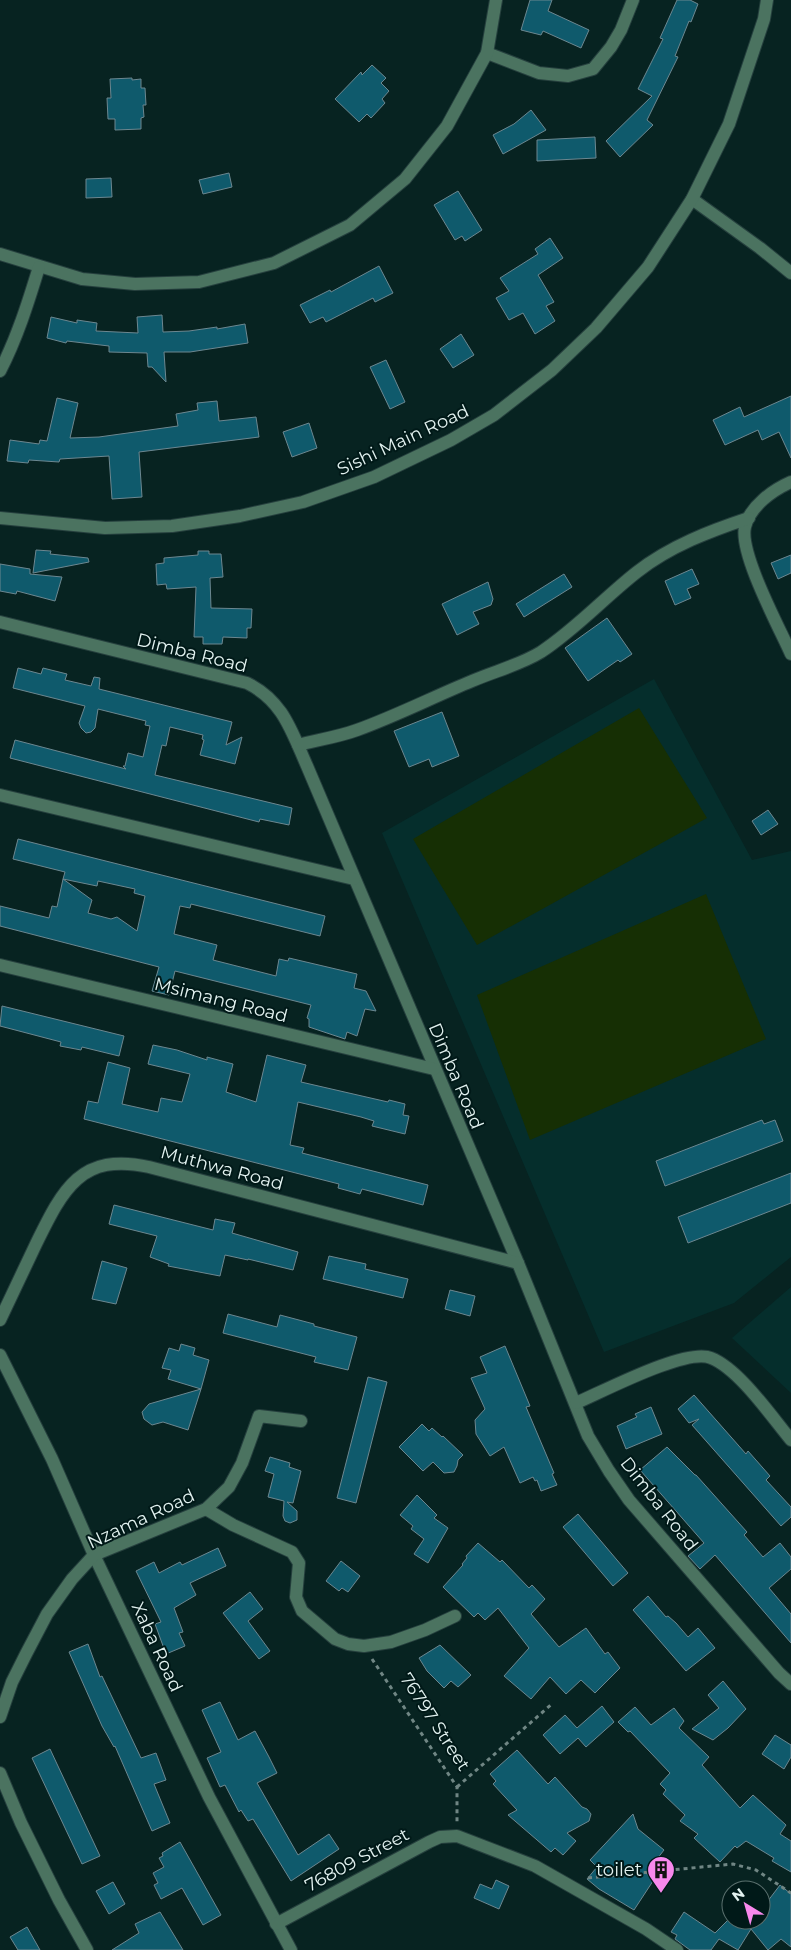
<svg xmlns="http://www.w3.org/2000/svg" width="791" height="1950" viewBox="0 0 791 1950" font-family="Montserrat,sans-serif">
<rect width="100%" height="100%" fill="#072321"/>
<g fill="#052e2c">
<polygon points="654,679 752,860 791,851 791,1257 734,1303 604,1352 382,833"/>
<polygon points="791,1287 791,1393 732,1338"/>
</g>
<g fill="#162f04">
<polygon points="639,708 707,818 477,945 413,839"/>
<polygon points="706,894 766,1039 530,1140 477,995"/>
</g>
<g fill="#0f5a6c" stroke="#6c8790">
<polygon points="530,0 552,0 548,11 589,30 581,48 543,31 541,35 521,30"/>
<polygon points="677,0 690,0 698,4 691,22 689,21 675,56 678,57 647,120 653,125 620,157 606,141 652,96 638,89 663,39 660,38"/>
<polygon points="372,65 386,78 381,83 389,91 382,99 385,103 371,118 367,114 359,122 335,99 361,72 362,75"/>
<polygon points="132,78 132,80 141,79 141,88 145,88 146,105 143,105 144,117 141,118 141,129 115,130 115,119 108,119 107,98 111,98 110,79"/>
<polygon points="531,110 546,130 503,154 493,135 514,124"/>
<polygon points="595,137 596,158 537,161 537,140"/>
<polygon points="229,173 232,187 203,194 199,180"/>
<polygon points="111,178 112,197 86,198 86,179"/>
<polygon points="458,191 482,230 465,241 462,236 455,240 434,205"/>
<polygon points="550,238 563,258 538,275 554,302 546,306 555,321 535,334 523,313 509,320 496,298 509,291 500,278 538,254 535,249"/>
<polygon points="379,266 393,293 375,302 373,298 326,322 323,317 310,323 300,305 330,290 331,292"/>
<polygon points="162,315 163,332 189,331 217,327 217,329 245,324 248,343 190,352 164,352 166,382 152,367 148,367 147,353 109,352 109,346 67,341 66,343 47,338 51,317 77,323 77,320 97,323 96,331 138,333 137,317"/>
<polygon points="461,334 474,355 453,368 440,349"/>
<polygon points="386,360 405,402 390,409 370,367"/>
<polygon points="791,396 791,458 779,432 762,440 758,430 725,445 713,420 740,407 744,417"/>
<polygon points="57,398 78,403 70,438 99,437 178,426 176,414 198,410 197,403 217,401 219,421 256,417 259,437 139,452 142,497 112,499 109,456 60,459 59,462 29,460 28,463 7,461 10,440 39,444 40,440 47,441"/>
<polygon points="309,423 317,448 292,457 283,432"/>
<polygon points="36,550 51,551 50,554 88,558 89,562 33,573"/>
<polygon points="198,551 209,551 209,554 221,554 223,577 210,578 211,608 252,609 251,628 247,628 247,638 223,637 222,644 203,644 203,637 194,637 196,587 167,589 166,584 157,585 156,564 164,563 164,558 198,555"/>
<polygon points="791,555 791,573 778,579 771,563"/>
<polygon points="0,564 30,569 30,574 62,577 55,601 17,591 16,594 0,591"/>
<polygon points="692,569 699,584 687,589 691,598 675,605 665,581"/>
<polygon points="564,574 572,587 524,617 516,604"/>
<polygon points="488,582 493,599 491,605 473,612 479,624 457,635 442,604"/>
<polygon points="607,618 632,654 620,662 618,660 588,681 565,648"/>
<polygon points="18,668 41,674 43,668 67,674 65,680 91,686 94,677 100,678 99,689 232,722 226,745 242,737 235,764 200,755 204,740 202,739 203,735 170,727 166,746 162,745 155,775 292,808 289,825 260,819 259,822 10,758 15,740 126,769 123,766 125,766 128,753 143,757 150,726 145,725 146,721 98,709 95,728 91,732 86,733 81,728 79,723 85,706 13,688"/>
<polygon points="442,712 459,756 432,767 429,759 409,767 394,731"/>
<polygon points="768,810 778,824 761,835 752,821"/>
<polygon points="18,839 325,916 320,936 191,904 190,908 180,906 174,934 217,945 213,960 276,976 279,959 288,961 289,958 357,974 354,988 366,991 376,1011 365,1009 357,1036 347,1032 345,1039 309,1027 309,1019 307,1018 311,1005 175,971 169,995 152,991 159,967 0,926 0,906 49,918 52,906 57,907 63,879 92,900 88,913 111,919 117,917 137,931 145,896 134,893 135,889 98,881 97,886 63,879 65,872 13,859"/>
<polygon points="2,1006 124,1036 119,1056 82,1047 81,1050 60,1046 61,1042 0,1026"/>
<polygon points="153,1045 177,1050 207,1060 207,1057 233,1064 226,1092 256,1102 267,1055 306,1065 301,1082 388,1102 389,1100 405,1104 403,1115 409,1116 405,1134 372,1126 374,1121 361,1117 298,1102 290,1145 304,1148 302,1153 428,1185 423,1205 362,1189 360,1194 338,1188 339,1184 84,1119 88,1101 98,1103 108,1062 130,1068 122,1104 158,1112 161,1098 182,1102 190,1074 148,1064"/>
<polygon points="762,1120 764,1124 775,1120 783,1141 665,1186 656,1161"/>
<polygon points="791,1173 791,1203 688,1243 678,1217"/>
<polygon points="114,1205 213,1230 215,1219 235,1223 232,1233 298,1252 293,1270 248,1259 248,1260 225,1255 220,1276 168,1266 169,1264 150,1257 157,1236 109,1224"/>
<polygon points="329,1256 366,1264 365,1269 408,1279 403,1298 323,1279"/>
<polygon points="102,1261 127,1268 116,1304 92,1299"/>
<polygon points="450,1290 475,1296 470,1316 445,1309"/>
<polygon points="228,1314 277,1327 280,1315 314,1324 314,1326 357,1337 348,1370 314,1362 316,1357 223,1333"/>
<polygon points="181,1344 195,1348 193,1355 209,1360 201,1389 168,1379 171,1370 162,1368 169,1348 179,1351"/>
<polygon points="505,1346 530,1406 526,1407 554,1473 552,1474 557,1485 541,1491 537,1480 535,1481 533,1477 520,1483 504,1447 490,1456 476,1434 475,1420 485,1409 471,1378 487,1373 480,1357"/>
<polygon points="368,1377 387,1382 356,1503 337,1498"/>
<polygon points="201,1389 188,1430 163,1422 152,1425 144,1419 142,1412 149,1404"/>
<polygon points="694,1395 746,1454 748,1451 770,1476 766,1480 791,1507 791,1517 781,1526 692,1425 699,1419 689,1423 678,1409"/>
<polygon points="651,1407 662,1434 626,1449 617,1426 637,1417 635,1414"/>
<polygon points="422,1424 429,1431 432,1428 442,1437 443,1436 463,1455 458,1460 457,1466 454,1472 444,1473 433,1462 423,1471 399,1447"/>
<polygon points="667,1447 695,1475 696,1475 747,1532 744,1535 763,1557 780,1543 791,1557 791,1569 769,1588 791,1614 791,1643 715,1555 700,1569 688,1556 704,1543 640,1470"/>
<polygon points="270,1457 290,1463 289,1467 301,1471 293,1503 287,1502 297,1511 297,1520 290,1523 285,1521 283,1516 284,1501 268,1497 274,1474 265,1471"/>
<polygon points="417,1495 437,1515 434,1518 448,1528 428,1563 414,1554 424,1539 411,1529 413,1526 400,1515"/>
<polygon points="578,1514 628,1573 613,1586 563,1527"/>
<polygon points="478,1543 500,1562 502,1560 529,1588 532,1585 545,1599 531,1614 559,1647 586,1628 605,1654 608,1652 620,1668 595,1693 581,1680 566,1694 550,1677 531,1699 504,1676 529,1648 498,1608 485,1620 478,1613 474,1617 443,1587 463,1565 462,1564 467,1558 466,1556"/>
<polygon points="218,1548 226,1566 190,1583 196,1595 174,1608 183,1632 179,1633 185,1646 166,1654 155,1624 161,1622 136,1571 154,1562 159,1573 180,1562 182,1565"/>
<polygon points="341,1561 360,1576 348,1592 342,1588 339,1591 326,1581"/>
<polygon points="250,1592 263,1609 248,1621 270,1651 259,1659 223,1613"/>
<polygon points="648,1596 666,1617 668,1616 676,1623 688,1637 698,1628 715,1648 686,1671 633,1610"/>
<polygon points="88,1644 100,1677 102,1676 141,1758 156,1753 166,1780 154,1784 170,1823 152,1831 115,1746 114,1747 102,1726 69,1652"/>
<polygon points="440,1645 471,1675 458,1687 451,1681 444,1688 427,1671 419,1658"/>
<polygon points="723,1681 746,1709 728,1728 713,1740 692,1729 719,1708 708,1695"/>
<polygon points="220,1702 238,1740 255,1731 269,1757 277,1773 257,1783 298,1855 329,1834 339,1849 291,1881 253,1819 248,1821 241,1810 239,1812 225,1785 220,1787 207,1758 221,1752 202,1710"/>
<polygon points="602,1706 614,1722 586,1747 578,1738 560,1754 543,1735 565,1715 577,1728"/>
<polygon points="635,1707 651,1725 674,1708 684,1721 679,1728 709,1757 702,1765 740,1808 753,1795 786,1825 780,1834 791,1841 791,1872 772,1861 774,1858 746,1841 737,1848 735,1846 720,1862 694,1838 698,1834 680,1821 685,1815 663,1794 666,1790 660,1784 670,1773 630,1731 628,1732 618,1722"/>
<polygon points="775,1735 791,1745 791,1757 784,1769 762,1754"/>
<polygon points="50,1749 100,1856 82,1864 32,1758"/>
<polygon points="517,1750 548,1784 555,1777 582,1807 587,1809 591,1814 589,1821 567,1833 576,1841 563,1855 555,1848 551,1852 508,1815 517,1810 493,1784 496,1781 490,1774"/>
<polygon points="633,1814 638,1829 664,1850 646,1873 653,1881 634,1910 599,1889 587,1879 597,1867 590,1860"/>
<polygon points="180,1842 221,1915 203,1925 182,1888 161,1899 154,1885 158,1883 153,1873 164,1867 159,1858 163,1856 162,1853"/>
<polygon points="496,1880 509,1886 499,1909 474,1898 480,1884 492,1889"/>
<polygon points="113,1882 125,1904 109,1914 96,1891"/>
<polygon points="780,1885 791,1894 791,1947 781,1939 768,1950 751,1929 738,1950 719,1939 711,1950 690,1950 675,1939 677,1935 671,1932 684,1912 715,1933 728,1920 761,1920 761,1910"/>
<polygon points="160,1912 183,1950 112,1950 139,1933 135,1924"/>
<polygon points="27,1927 40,1950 18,1950 10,1937"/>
</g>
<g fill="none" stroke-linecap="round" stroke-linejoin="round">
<defs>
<g id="minor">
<polyline points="487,53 539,73 568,76 593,69 611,47 621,30 633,0"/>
<polyline points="692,199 760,248 791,273"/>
<polyline points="0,254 82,279 135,284 199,282 274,263 350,225 405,179 447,126 487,53 496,0"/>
<path d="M0 371C17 338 28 303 39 267"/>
<path d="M791 482C773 490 750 506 745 527 739 553 779 627 791 654"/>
<polyline points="0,518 105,528 172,526 240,516 303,502 374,477 451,440 494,415 552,370 596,328 648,267 692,199 729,124 764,19 767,0"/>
<path d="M0 622 247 683C283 701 291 730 307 766L518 1263 588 1436 609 1471 629 1500 779 1673 791 1684"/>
<path d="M298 745C317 740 338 737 357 730 396 716 433 697 472 681 495 671 520 665 541 652 576 629 605 597 637 572 670 546 710 531 749 518"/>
<polyline points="0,795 354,879"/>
<polyline points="0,965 434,1069"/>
<path d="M0 1320C12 1295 24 1269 36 1244 63 1189 81 1152 149 1167L518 1263"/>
<polyline points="0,1355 52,1459 94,1555 209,1797 291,1950"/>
<path d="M576 1403C602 1392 687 1347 711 1358 739 1369 771 1416 791 1440"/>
<polyline points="206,1509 233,1525 292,1552 299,1563 296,1597 302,1611 335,1639 348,1644 364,1646 391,1642 425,1630 455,1616"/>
<polyline points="0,1717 12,1682 26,1654 47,1614 72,1579 94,1555 206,1509 229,1487 242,1463 259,1416 301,1421"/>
<polyline points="0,1773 21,1823 59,1900 87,1950"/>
<polyline points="276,1924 429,1842 440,1837 457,1836 535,1866 646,1929 677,1950"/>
</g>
</defs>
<use href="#minor" stroke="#26403e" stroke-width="14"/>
<g stroke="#708684" stroke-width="3" stroke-dasharray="4 4" stroke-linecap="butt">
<polyline points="372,1659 457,1787 457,1822"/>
<polyline points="457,1787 553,1703"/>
<polyline points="588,1878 733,1864 756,1870 791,1893"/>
</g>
<use href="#minor" stroke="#4b7360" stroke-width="12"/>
</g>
<defs>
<symbol id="building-pin" viewBox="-11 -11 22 30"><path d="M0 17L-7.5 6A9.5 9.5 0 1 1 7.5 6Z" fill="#f788ec" stroke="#001918"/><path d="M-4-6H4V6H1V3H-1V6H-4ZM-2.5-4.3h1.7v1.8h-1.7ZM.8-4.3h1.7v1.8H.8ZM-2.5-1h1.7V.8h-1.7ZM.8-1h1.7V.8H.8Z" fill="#111"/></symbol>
</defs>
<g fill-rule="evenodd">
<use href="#building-pin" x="645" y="1854" width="32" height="43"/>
</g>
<g text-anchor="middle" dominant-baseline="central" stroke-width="4" stroke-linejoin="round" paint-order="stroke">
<g font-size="18" fill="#e2f2f0" stroke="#001918">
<text transform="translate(403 440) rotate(-25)">Sishi Main Road</text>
<text transform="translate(192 653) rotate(14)">Dimba Road</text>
<text transform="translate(221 1000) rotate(14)">Msimang Road</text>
<text transform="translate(456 1076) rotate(67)">Dimba Road</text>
<text transform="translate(222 1168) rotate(15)">Muthwa Road</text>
<text transform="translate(659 1504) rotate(52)">Dimba Road</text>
<text transform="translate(141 1519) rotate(-25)">Nzama Road</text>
<text transform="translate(157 1647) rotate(65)">Xaba Road</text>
<text transform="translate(435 1722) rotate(57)">76797 Street</text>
<text transform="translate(357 1860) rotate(-28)">76809 Street</text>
</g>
<g font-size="18" fill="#e2f2f0" stroke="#001918" text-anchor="end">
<text x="642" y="1870">toilet</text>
</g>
</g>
<g transform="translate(746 1905) rotate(323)"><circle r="24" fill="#001918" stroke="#5a706e"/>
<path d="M0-4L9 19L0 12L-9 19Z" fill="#f788ec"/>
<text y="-8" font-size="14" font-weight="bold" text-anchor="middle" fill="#e2f2f0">N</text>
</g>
</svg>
